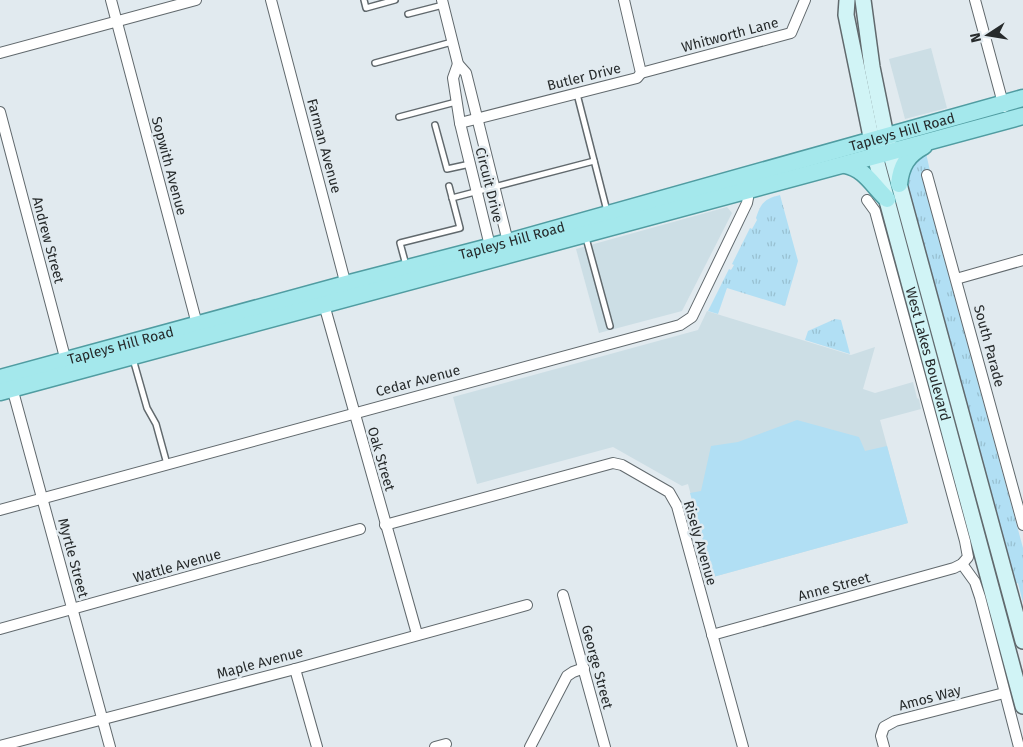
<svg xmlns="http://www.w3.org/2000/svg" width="1023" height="747" viewBox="0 0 1023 747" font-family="'Fira Sans',sans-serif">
<defs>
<pattern id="grass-tufts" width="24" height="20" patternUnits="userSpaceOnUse" patternTransform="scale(1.25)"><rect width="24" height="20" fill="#b1dff4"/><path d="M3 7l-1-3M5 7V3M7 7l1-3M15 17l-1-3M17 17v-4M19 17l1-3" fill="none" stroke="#98c0d1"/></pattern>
</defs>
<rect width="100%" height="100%" fill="#e1eaef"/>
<g fill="#ccdee5">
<polygon points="931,48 947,108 905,119 889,59"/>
<polygon points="727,207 732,213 682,311 599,333 576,249"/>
<polygon points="707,311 851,355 875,347 863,389 875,393 913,382 917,398 919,399 921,409 880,420 908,523 713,577 688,484 682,486 613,447 477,484 453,397 698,330"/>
</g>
<g fill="url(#grass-tufts)">
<path d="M926 153 930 171 921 174 1023 548V603L1018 583 1013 584 907 194C906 173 907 164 926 153Z"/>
<path d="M780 195 798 261 785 306 727 288 718 314 708 311 729 269 731 270 734 265 732 264 750 228 752 229 757 220 756 218C761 203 764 199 780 195Z"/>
<polygon points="835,319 841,320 850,354 805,340 808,331"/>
</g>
<polygon fill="#b1dff4" points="797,420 859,437 865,451 887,446 908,523 713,577 690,493 701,491 711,446 738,442"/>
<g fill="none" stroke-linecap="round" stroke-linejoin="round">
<defs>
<g id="lane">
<polyline points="364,0 366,8 395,0"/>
<polyline points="408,14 443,5"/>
<polyline points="375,63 452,42"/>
<polyline points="577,94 607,211"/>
<polyline points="399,117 456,102"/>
<polyline points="435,125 447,169 470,164"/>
<polyline points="452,198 594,161"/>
<polyline points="586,238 610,326"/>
<polyline points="406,265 400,243 460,228 449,186"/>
<polyline points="133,359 147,408 156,424 167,464"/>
</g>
<g id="street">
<polyline points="111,0 198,328"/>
<polyline points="271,0 347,289"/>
<polyline points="442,0 458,64 466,73 508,242 506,247"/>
<polyline points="975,0 1004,107"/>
<polyline points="0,53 196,0"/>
<polyline points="458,64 453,78 460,123 490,246 494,249"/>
<polyline points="641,73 791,33 805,0"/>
<polyline points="0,112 67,365"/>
<polyline points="460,123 637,78 641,73 624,0"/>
<polyline points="927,175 1023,525"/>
<polyline points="956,279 1023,260"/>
<polyline points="323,301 417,634"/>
<polyline points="11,384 110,747"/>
<polyline points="0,510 680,325 692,317 747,203 748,198 746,186"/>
<polyline points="385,525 613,463 622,465 669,492 677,506 743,747"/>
<polyline points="962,564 975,582 980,597 1019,747"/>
<polyline points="563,595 605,747"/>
<polyline points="0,629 360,529"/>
<polyline points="712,635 954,568 962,564 968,557 965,541 875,211 867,200"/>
<polyline points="295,669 317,747"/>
<polyline points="0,746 295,669 527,605"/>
<polyline points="435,747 446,744"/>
<polyline points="530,747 567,676 573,672 584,668"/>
<polyline points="884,747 881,736 884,727 895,721 1004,693"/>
</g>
<g id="secondary">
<path id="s1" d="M847 0 846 15 875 156 1023 706"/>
<polyline points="863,0 872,67 886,136 1023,641"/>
</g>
<g id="primary">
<path d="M845 165C865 169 872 185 887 199"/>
<path d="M899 184C901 166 907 155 924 146"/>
<path id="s2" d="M0 378 346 284 508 242 1023 98"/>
<polyline points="0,392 1023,116"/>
</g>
</defs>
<use href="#lane" stroke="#61696d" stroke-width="8"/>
<use href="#street" stroke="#61696d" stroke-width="12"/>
<use href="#secondary" stroke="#61696d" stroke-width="18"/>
<use href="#primary" stroke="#509ca1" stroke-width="19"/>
<use href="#lane" stroke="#fff" stroke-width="5"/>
<use href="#street" stroke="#fff" stroke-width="10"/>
<use href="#secondary" stroke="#d1f4f6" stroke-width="15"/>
<use href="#primary" stroke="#a4e8ec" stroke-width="16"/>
</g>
<g text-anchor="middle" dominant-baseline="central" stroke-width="5" stroke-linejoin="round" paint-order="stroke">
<g font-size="14" fill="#262a2b" stroke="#e1eaef">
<text transform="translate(730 35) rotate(-15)">Whitworth Lane</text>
<text transform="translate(584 77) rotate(-14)">Butler Drive</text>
<text stroke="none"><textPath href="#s2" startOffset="935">Tapleys Hill Road</textPath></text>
<text transform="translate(324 146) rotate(75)">Farman Avenue</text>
<text transform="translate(169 166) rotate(75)">Sopwith Avenue</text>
<text transform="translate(489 185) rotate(76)">Circuit Drive</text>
<text transform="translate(48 240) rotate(75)">Andrew Street</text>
<text stroke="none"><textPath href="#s2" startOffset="530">Tapleys Hill Road</textPath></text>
<text stroke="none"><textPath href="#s2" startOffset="125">Tapleys Hill Road</textPath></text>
<text transform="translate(989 346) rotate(75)">South Parade</text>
<text stroke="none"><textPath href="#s1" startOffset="364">West Lakes Boulevard</textPath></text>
<text transform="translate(418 381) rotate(-15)">Cedar Avenue</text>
<text transform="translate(381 459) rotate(74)">Oak Street</text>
<text transform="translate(700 543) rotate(74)">Risely Avenue</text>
<text transform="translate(73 558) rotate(75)">Myrtle Street</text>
<text transform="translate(177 566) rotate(-16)">Wattle Avenue</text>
<text transform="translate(834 587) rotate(-15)">Anne Street</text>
<text transform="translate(260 663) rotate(-15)">Maple Avenue</text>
<text transform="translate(597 667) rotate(75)">George Street</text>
<text transform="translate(930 698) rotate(-15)">Amos Way</text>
</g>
</g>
<g transform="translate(988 35) rotate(258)" stroke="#e1eaef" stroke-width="4" paint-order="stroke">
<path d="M0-4L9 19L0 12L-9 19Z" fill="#262a2b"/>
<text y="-8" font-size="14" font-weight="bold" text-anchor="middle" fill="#262a2b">N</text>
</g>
</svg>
